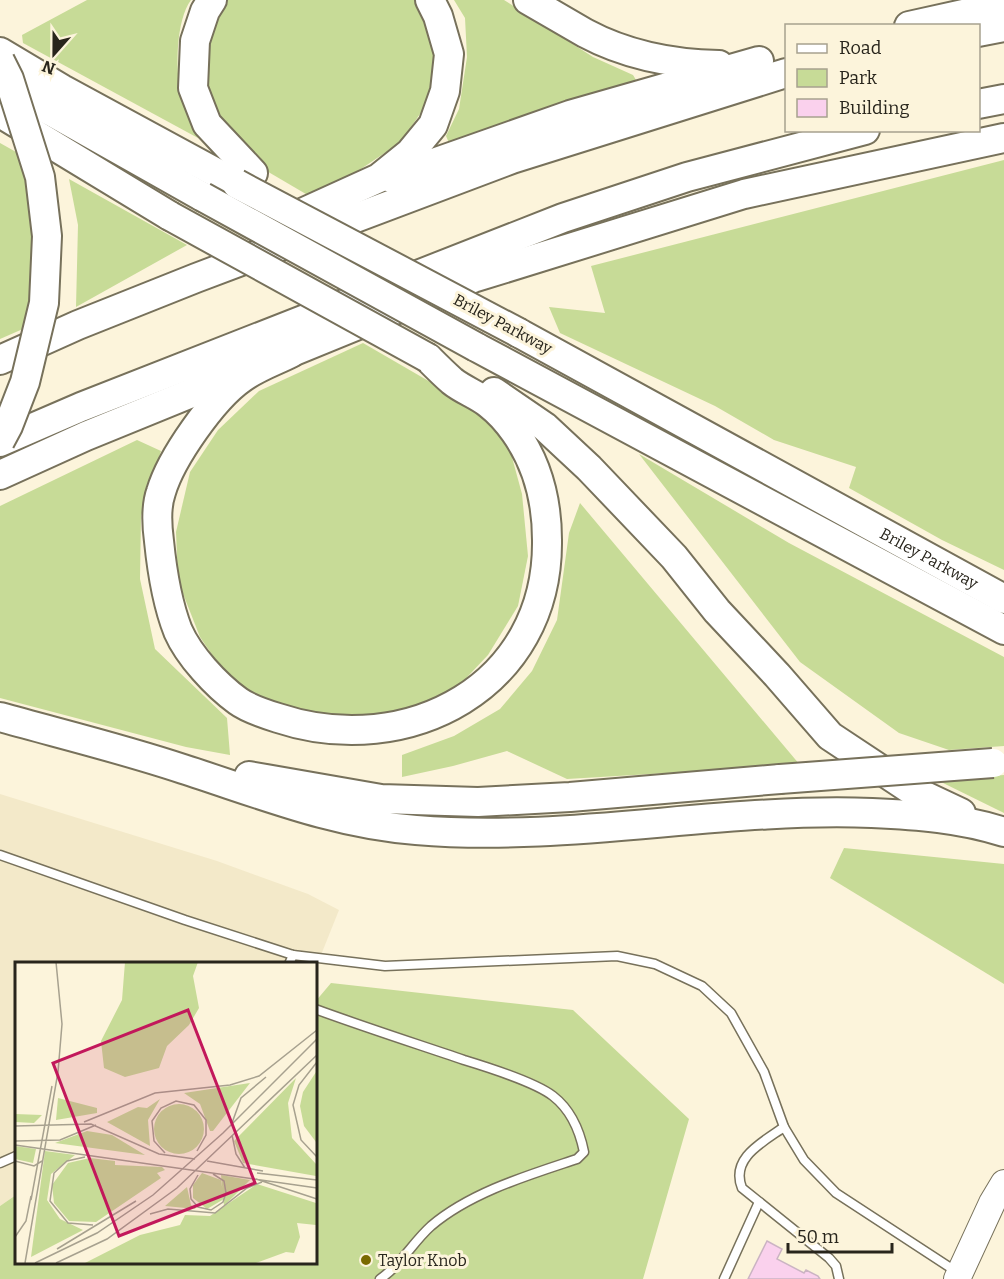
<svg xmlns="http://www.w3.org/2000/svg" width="1004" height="1279" viewBox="0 0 1004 1279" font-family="Bitter,serif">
<rect width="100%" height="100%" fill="#fcf4db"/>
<polygon fill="#f3e9c9" points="0,794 217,861 308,894 339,910 315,970 315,964 16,964 16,1195 0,1206"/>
<g fill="#c7db97">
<path d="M87 0H191C176 20 175 70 181 93 186 109 193 124 198 138L23 43 22 35Z"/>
<polygon points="222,0 421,0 437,60 426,105 401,142 343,181 311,197 265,170 224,134 203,81 210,19"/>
<polygon points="454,0 504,0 593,57 633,75 636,80 630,85 449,143 446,136 459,109 467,57 465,18"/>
<polygon points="0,143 25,157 39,219 32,325 0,339"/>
<polygon points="1004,160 1004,570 942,540 849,488 856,467 774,440 715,406 560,333 549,307 605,313 591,266"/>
<polygon points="69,179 187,245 76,307 78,225"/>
<polygon points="363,343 451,394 489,421 510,450 522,494 528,556 518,606 488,655 453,692 416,714 353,724 264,703 227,677 200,637 178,581 176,532 190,472 218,430 259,391"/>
<polygon points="137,440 161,451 141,516 140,579 155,649 227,718 230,755 186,747 0,698 0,506"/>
<polygon points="639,454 789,543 1004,657 1004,746 949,750 899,733 800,662"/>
<polygon points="580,503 800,765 567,779 507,751 453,766 402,777 402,755 454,736 500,709 532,671 557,620 569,533"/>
<polygon points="1004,775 1004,813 937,780"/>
<polygon points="844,848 1004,864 1004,984 830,878"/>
<polygon points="331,983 573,1010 689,1119 643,1279 0,1279 0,1206 16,1195 16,1262 315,1262 315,1002"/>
</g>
<polygon fill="#fad1ed" stroke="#cbb4c3" stroke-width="1.5" points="767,1241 782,1249 777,1259 804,1273 806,1270 818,1276 820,1279 748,1279"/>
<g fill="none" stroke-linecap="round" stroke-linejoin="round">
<defs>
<g id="service">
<polyline points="0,855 185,920 293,955 385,966 617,956 655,964 702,986 731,1013 764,1072 784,1127 804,1160 836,1193 957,1272"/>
<polyline points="289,964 293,955"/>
<path d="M315 1009C364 1027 414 1043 464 1060 487 1067 535 1082 553 1096 571 1110 580 1132 584 1152L577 1159C529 1175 471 1192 431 1226 413 1242 400 1266 380 1279"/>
<path d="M784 1127C763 1142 730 1158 742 1188L829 1258 836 1266 839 1279"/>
<polyline points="0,1163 16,1156"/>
<polyline points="724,1279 759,1202"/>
</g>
<polyline id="primary" points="957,1279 992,1203 1004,1183"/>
<g id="motorway">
<polyline points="212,0 205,11 195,41 193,88 207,124 253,173"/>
<path d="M528 0C547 11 566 22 585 33 626 55 673 64 719 65"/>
<polyline points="909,26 1004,5"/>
<polyline points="978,32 1004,27"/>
<polyline points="0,52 62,89 237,184"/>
<polyline points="0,86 54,113 203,197"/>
<polyline points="978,104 1004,99"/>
<polyline points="0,113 170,216"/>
<polyline points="391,178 570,115 759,61"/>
<polyline points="280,223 379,178 410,153 433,125 445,91 449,54 438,16 430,0"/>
<path id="s1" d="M519 333 1004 599"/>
<polyline points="476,347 1004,630"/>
<path d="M291 353C275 361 257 367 242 378 213 398 171 458 161 492 156 506 157 526 159 541 162 571 167 603 178 631 189 656 216 685 238 701 249 709 265 714 278 718 408 761 549 686 547 540 547 501 537 463 515 432 508 422 498 411 489 404 478 395 463 390 452 381 444 374 436 366 428 358"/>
<polyline points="0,360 78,325 196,278 512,159 786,73"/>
<polyline points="494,392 545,427 589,468 674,557 717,611 777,675 830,736 910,789 961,813"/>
<polyline points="0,442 81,407 563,218 687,177 865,130"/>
<polyline points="0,475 86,436 473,278 744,194 1004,138"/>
<path d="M0 717C61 734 123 749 183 769 261 794 334 824 416 830 568 843 720 807 872 813 917 815 961 818 1004 832"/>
<polyline points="249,776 381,799 478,802 570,797 780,779"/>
</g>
</defs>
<use href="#service" stroke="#77715b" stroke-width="11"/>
<use href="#primary" stroke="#77715b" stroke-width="28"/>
<use href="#motorway" stroke="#77715b" stroke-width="32"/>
<use href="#service" stroke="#fff" stroke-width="8"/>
<use href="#primary" stroke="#fff" stroke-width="26"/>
<use href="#motorway" stroke="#fff" stroke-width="28"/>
<defs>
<g id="motorway-bridge">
<polyline points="0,61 9,79 40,177 47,236 44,303 25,382 8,426 0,441"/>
<polyline points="237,184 519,333"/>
<polyline points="203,197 476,347"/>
<polyline points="170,216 428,358"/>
<polyline points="780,779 993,763"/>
</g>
</defs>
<use href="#motorway-bridge" stroke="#77715b" stroke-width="32" stroke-linecap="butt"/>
<use href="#motorway-bridge" stroke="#fff" stroke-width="28"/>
</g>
<circle fill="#7a6a01" stroke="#fcf4db" stroke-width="2" cx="366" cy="1260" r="6"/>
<g text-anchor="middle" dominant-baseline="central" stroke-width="6" stroke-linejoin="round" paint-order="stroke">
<g font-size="16" fill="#28251c" stroke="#fcf4db">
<text transform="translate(503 324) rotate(28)">Briley Parkway</text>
<text stroke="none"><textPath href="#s1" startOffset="468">Briley Parkway</textPath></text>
</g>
<g font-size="16" fill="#28251c" stroke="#fcf4db" text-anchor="start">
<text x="378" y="1260">Taylor Knob</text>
</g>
</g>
<g transform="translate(15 962)">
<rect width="302" height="302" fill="#fcf4db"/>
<path d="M110 0H183L178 14 184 46 174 63 152 84 144 106 110 115 89 106 86 79 107 38ZM301 110V180L289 164 285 144 288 130ZM281 116 273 141 277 176 301 202V214L228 201 219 179ZM235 121 198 169H195L185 142 169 131ZM43 136 82 146V151L41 158ZM145 137 133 158 135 184 92 160 123 145 132 146ZM139 167a25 25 0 1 1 50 0a25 25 0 1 1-50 0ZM0 152 27 153 19 161 0 160ZM72 169 97 173 130 193 40 181ZM0 184 21 187 18 201 0 197ZM30 189 60 193 36 212 32 238 45 257 68 268 16 295ZM75 196 100 199V203L147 205 150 208 142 211 146 216 81 260 54 259 39 241 37 223 53 201ZM187 211 206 218 209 237 192 247 178 236V223ZM206 213 235 218 209 244ZM242 222 301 241V263L282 261 285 275 279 291 271 290 241 301H70L125 273 165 263 170 253 195 254ZM172 225 176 243 181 247 150 244Z" fill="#c7db97"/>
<path fill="none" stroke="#a7a18f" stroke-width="1.5" d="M302 100 284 123 278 143 286 178 302 195M69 160 140 131 215 123 244 114 302 68M217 161 226 136 251 115M0 164 76 162 144 192 180 197M217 173 221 192 230 206M1 179 45 178 81 163M0 183 302 226M150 191 139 179 137 159 146 146 161 139 179 143 191 158V173L182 189M70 195 52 199 39 211 35 239 53 261 78 263M0 199 19 204 27 199M192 199 248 209M242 211 302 218M183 213 175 227 176 237 183 245 196 248 208 240 211 231 209 219 198 212M241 217 302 237M16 238 37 124M135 252 153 247 200 251 232 226 247 220M0 275 11 259 16 234M42 287 121 239M10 301 43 110 47 62 41 0M20 301 82 271 138 233 208 171 302 77M41 301 92 277 162 226 302 93"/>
<path fill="#c2185b" fill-opacity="0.15" stroke="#c2185b" stroke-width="3" d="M173 48 240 221 104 274 38 101Z"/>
<rect width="302" height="302" fill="none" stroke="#28251c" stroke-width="3"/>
</g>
<rect x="785" y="24" width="195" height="108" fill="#fcf4db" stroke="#a7a18f" stroke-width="1.5"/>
<rect x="797" y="44" width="30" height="9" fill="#ffffff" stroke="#a7a18f" stroke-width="1.5"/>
<text x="839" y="54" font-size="18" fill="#28251c">Road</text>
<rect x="797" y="69" width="30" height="18" fill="#c7db97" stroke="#a7a18f" stroke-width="1.5"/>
<text x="839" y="84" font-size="18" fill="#28251c">Park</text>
<rect x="797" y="99" width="30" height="18" fill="#fad1ed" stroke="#a7a18f" stroke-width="1.5"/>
<text x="839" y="114" font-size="18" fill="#28251c">Building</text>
<g transform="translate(54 54) rotate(201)" stroke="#fcf4db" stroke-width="4.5" paint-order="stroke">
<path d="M0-4.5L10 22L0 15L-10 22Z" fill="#28251c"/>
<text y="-9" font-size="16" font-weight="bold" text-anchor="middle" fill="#28251c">N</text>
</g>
<path d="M788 1243v9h104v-9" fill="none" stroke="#28251c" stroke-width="3"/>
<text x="797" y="1243" font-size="18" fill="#28251c" stroke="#fcf4db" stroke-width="4.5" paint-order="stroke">50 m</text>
</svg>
